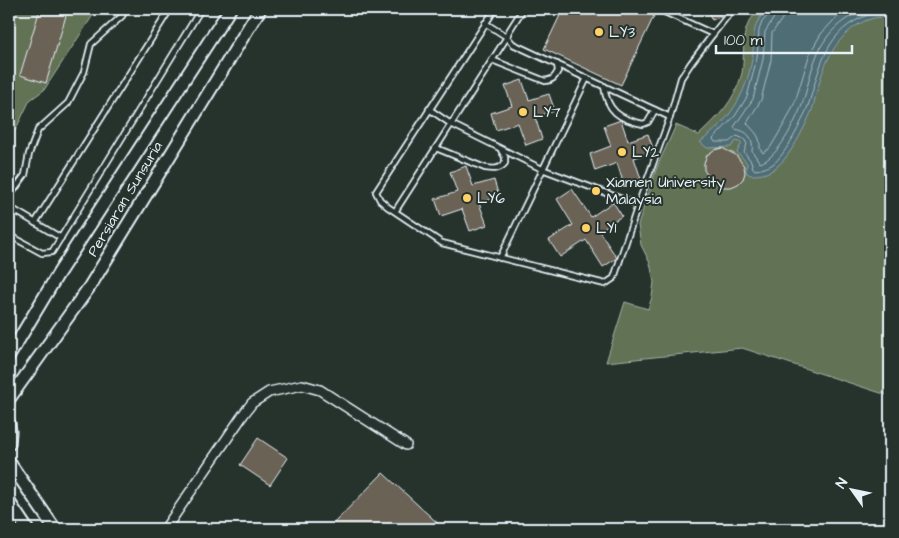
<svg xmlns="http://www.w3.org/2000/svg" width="899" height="538" viewBox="0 0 899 538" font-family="'Architects Daughter',sans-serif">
<rect width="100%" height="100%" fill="#26332d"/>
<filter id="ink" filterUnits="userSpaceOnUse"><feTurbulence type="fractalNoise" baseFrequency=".02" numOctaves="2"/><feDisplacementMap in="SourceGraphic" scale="10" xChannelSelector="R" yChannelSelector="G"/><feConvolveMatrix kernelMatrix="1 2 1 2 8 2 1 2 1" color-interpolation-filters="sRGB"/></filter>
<g filter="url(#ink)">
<g fill="#627254" stroke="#a5b2a6">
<polygon points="9,9 97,9 44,90 30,100 9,143"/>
<path d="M760 9H890V396L742 348 606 362 625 302 648 309 652 297 654 282 650 263 641 245 638 225 657 167 676 125 699 135C718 117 735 101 742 73 745 57 741 38 748 24 751 18 756 13 760 9Z"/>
</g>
<path fill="#4f6d75" stroke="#8ca2a9" d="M767 9H890V20C883 15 872 18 865 21 839 33 826 58 819 84 816 92 815 101 812 110 804 129 786 167 766 173 761 175 755 175 750 175L746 172 747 163 737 152 742 143 736 141 731 147 707 148 700 142C729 121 746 96 752 59 756 36 749 29 767 9Z"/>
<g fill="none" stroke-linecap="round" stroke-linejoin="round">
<g stroke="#abbcc4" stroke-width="1">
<path d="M770 9V13L762 22 759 30 757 58 747 97 735 116 713 139 715 142H729L737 136 744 139 747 144 744 152 751 161 753 168 755 170C761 169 767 168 773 164 786 154 802 122 808 106 819 72 824 34 861 18 871 13 880 11 890 14"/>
<path d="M777 9 775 16 765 32 763 59 753 99 734 127 735 129C748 131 754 138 752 151L760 163C778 158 795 122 802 105 810 81 812 56 828 36 838 23 851 15 866 9"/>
<path d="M784 9 782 19 772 33 771 60 761 100 747 123C754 132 761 135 760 149L763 153 770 148 786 121 795 102 810 53 821 34 834 20 847 9"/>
</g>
</g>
<g fill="#6b6255" stroke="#e8f1f8">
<polygon points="40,9 68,9 46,83 20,75"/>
<polygon points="563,9 639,9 654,16 621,85 544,49"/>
<polygon points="707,9 726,9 728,14 712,20"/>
<polygon points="522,80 529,100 549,94 555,111 535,117 542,139 526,145 518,123 496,130 491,113 512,106 505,86"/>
<polygon points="621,120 628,141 648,134 654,151 634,158 641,179 624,185 617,163 595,171 590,154 611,146 604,126"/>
<polygon points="722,148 736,155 744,166 745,173 743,179 738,184 731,187 724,187 716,183 708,176 704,170 704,163 707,155 714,150"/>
<polygon points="466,166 473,186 494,180 499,197 479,203 487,225 470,231 462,209 441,216 435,199 457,192 450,172"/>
<polygon points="572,189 591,217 613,202 622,216 599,231 617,258 603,267 586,240 560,257 549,240 573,225 557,199"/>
<polygon points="258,438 288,458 270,485 240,465"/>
<polygon points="383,473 444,529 328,529"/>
<polygon points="593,525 599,527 602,529 585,529"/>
</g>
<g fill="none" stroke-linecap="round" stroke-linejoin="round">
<defs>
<g id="service">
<polyline points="495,9 376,192 380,200 388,207 442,243 605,284 614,278 638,205 670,117 681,78 691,63 713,34"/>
<polyline points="523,9 509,31 507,37 513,44 670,117"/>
<polyline points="658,9 713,34 733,9"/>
<path d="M492 60 545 81C553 80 555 77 558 71L557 64"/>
<path d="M604 86C607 111 619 119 643 124L648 122 655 110"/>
<polyline points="429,109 451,124 542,169 638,205"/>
<path d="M436 148 485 168C493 169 500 170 505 163V157L501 150"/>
<polyline points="9,194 12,193 25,175 29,154 38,130 68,103 84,72 91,44 122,16 126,9"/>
<polyline points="9,207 61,238"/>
<polyline points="396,210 507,37 485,23"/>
<polyline points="35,223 170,9"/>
<polyline points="9,235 42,253 52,252 201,9"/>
<polyline points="500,258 587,78"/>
</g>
<polyline id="minor" points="165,529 243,415 252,403 269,392 302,385 320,390 406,445"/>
<g id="tertiary">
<polyline points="9,356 58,274 230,9"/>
<polyline points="9,399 90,286 260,9"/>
<polyline points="9,423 10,432 9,444"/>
<polyline points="9,462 55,529"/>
<polyline points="9,502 27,529"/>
</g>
</defs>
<use href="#service" stroke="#e8f1f8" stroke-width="8"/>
<use href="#minor" stroke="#e8f1f8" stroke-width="12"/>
<use href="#tertiary" stroke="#e8f1f8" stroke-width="15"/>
<use href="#service" stroke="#26332d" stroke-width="4.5"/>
<use href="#minor" stroke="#26332d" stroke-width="9"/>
<use href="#tertiary" stroke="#26332d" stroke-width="11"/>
</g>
</g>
<g fill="#ffd166" stroke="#26332d" stroke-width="2">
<circle cx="599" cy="32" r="5"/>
<circle cx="523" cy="112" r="5"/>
<circle cx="622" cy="152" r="5"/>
<circle cx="596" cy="191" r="5"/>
<circle cx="467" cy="198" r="5"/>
<circle cx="586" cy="228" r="5"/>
</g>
<g text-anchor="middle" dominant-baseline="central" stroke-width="4" stroke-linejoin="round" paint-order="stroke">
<g font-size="15" fill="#e8f1f8" stroke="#26332d" text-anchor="start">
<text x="609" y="32">LY3</text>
<text x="533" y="112">LY7</text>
<text x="632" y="152">LY2</text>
<text x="606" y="182">Xiamen University<tspan x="606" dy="17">Malaysia</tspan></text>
<text x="477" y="198">LY6</text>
<text x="596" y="228">LY1</text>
</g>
<g font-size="15" fill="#e8f1f8" stroke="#26332d">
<text transform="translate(125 199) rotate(-59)">Persiaran Sunsuria</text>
</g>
</g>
<rect width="899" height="538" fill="none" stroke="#26332d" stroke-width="30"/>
<rect x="15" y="15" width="869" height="508" fill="none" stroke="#e8f1f8" stroke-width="2" filter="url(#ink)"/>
<g transform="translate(852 490) rotate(303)" stroke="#26332d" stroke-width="4" paint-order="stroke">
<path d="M0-4L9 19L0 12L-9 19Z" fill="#e8f1f8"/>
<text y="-8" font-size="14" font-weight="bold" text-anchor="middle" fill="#e8f1f8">N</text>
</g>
<path d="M716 45v8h136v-8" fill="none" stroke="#e8f1f8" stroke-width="2.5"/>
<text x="724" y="45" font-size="15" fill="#e8f1f8" stroke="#26332d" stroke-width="4" paint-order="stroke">100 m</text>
</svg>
